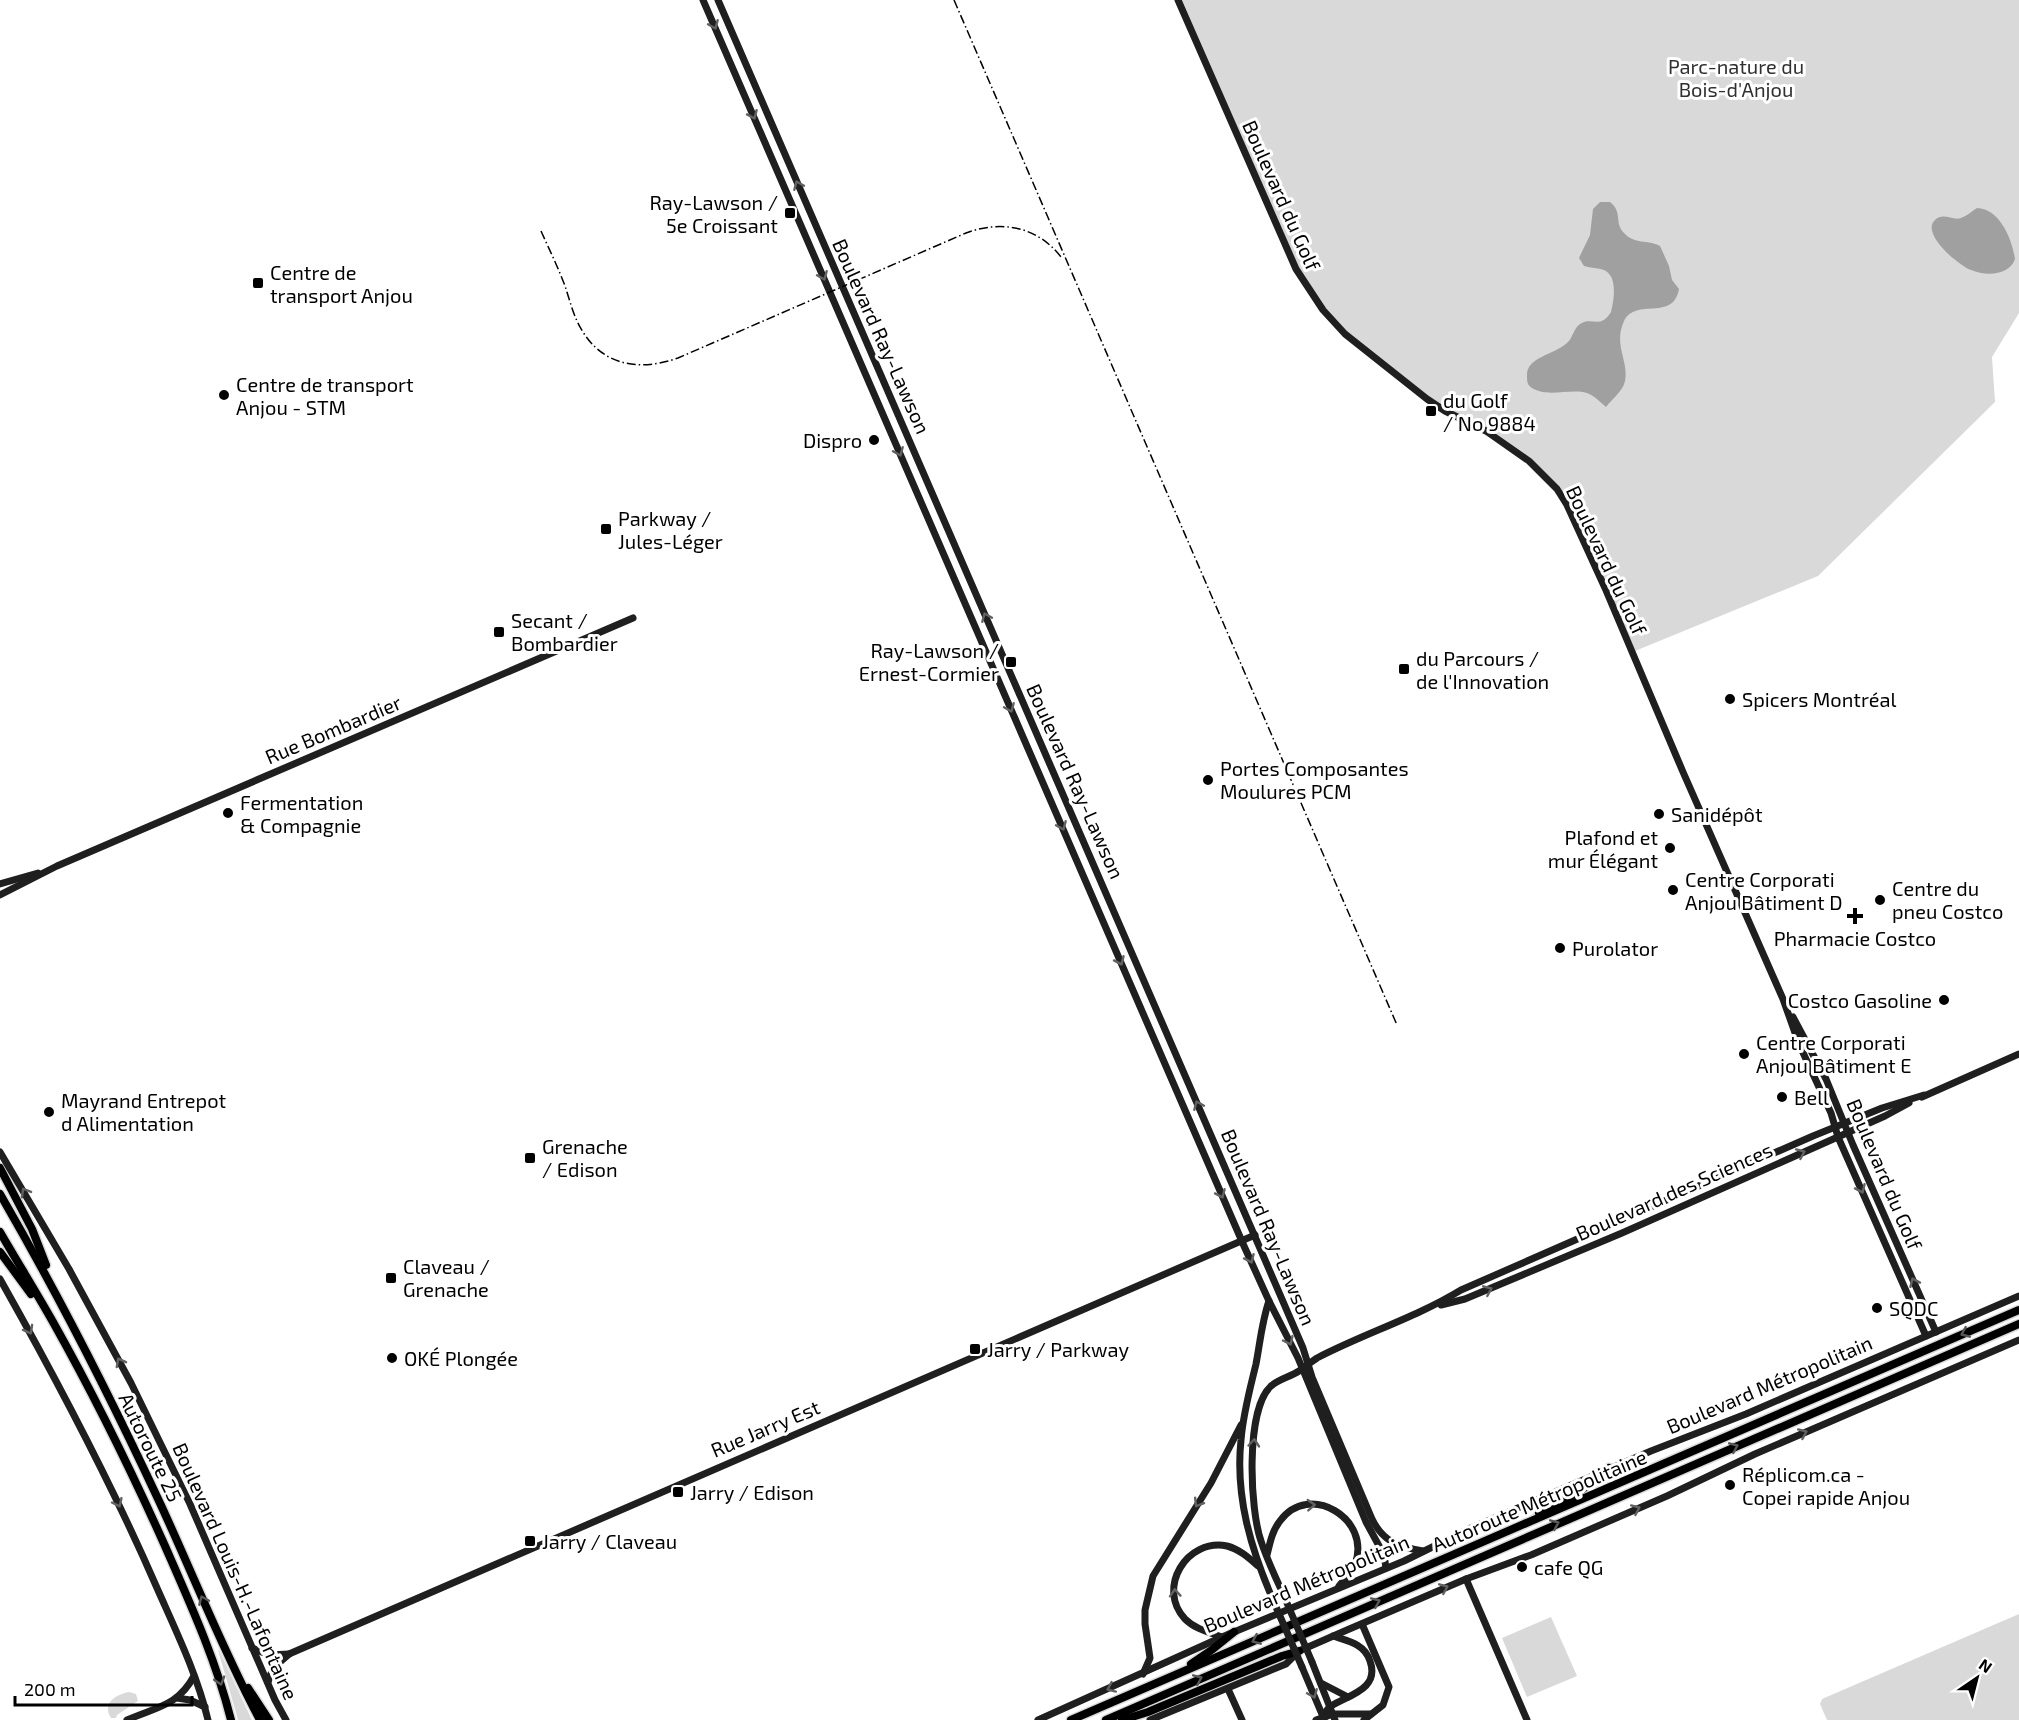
<svg xmlns="http://www.w3.org/2000/svg" width="2019" height="1720" viewBox="0 0 2019 1720" font-family="'Exo 2',sans-serif">
<rect width="100%" height="100%" fill="#fff"/>
<g fill="#d9d9d9">
<polygon points="1179,0 2019,0 2019,313 1992,357 1995,402 1818,576 1635,651 1567,505 1529,461 1445,411 1345,334 1303,282"/>
<polygon points="2019,1614 2019,1720 1827,1720 1820,1704 1822,1699"/>
<polygon points="1551,1617 1577,1676 1527,1697 1502,1638"/>
<polygon points="218,1650 219,1650 252,1720 238,1720"/>
<path d="M129 1692 136 1694 138 1701 117 1715 116 1718H111C102 1703 115 1695 129 1692Z"/>
</g>
<g fill="#a0a0a0">
<path d="M1600 202H1610C1623 212 1614 223 1624 233 1635 245 1647 239 1660 246L1669 266 1672 280 1679 289C1673 322 1636 297 1624 321 1613 345 1629 361 1625 381 1623 391 1612 399 1606 407 1600 402 1595 396 1587 393 1570 388 1548 398 1532 388 1527 385 1527 381 1527 376 1526 357 1554 355 1567 343 1573 338 1573 329 1580 324 1592 316 1600 330 1611 312 1614 300 1618 276 1604 270 1598 268 1591 268 1584 266L1579 258 1590 235 1593 209Z"/>
<path d="M1977 208C2000 209 2012 239 2015 259 2009 276 1986 276 1971 270 1959 266 1920 233 1935 220 1943 212 1953 221 1961 218 1967 216 1972 211 1977 208Z"/>
</g>
<g fill="none" stroke-linecap="round" stroke-linejoin="round">
<defs>
<g id="highway">
<polyline points="0,1168 32,1229 46,1265"/>
<path d="M0 1194C58 1294 110 1396 159 1501 193 1574 222 1649 260 1720"/>
<path d="M0 1232C18 1263 36 1292 53 1322 94 1395 131 1470 165 1546 190 1603 216 1660 231 1720"/>
<polyline points="0,1252 31,1294"/>
<polyline points="1539,1513 1583,1489 1609,1468"/>
<polyline points="1191,1664 1213,1649 1234,1632"/>
<polyline points="248,1688 269,1720"/>
<polyline points="1071,1720 2019,1310"/>
<polyline points="1106,1720 2019,1324"/>
<polyline points="1122,1720 1148,1712 1282,1656 1299,1651"/>
</g>
</defs>
<use href="#highway" stroke="#dbdbdb" stroke-width="11"/>
<g stroke="#1f1f1f" stroke-width="7">
<polyline points="703,0 1244,1246 1269,1301 1298,1358 1366,1522 1384,1555 1386,1568"/>
<path d="M718 0 1259 1246 1303 1348 1312 1377 1372 1519C1383 1542 1399 1547 1423 1551"/>
<polyline points="1178,0 1296,269 1323,310 1345,334 1427,399 1445,411 1486,431 1529,461 1557,489 1567,505 1605,588 1683,772 1783,999 1799,1044 1831,1113 1838,1137 1926,1336"/>
<polyline points="0,884 38,873"/>
<polyline points="0,895 57,866 633,618"/>
<polyline points="1793,1017 1826,1079 1853,1145 1936,1332"/>
<polyline points="1922,1097 2019,1054"/>
<polyline points="0,1152 69,1269 131,1383 190,1504 275,1700 286,1720"/>
<path d="M0 1279C57 1380 111 1482 157 1588 176 1631 197 1674 208 1720"/>
<path d="M1269 1301C1262 1321 1260 1343 1256 1364 1250 1389 1243 1414 1241 1440 1235 1497 1251 1549 1273 1600"/>
<polyline points="1441,1305 1465,1299 1622,1233 1885,1116 1909,1103"/>
<path d="M1267 1555C1270 1543 1272 1531 1280 1521 1309 1481 1372 1519 1355 1564 1352 1572 1345 1579 1339 1586"/>
<polyline points="1466,1579 1527,1720"/>
<path d="M1284 1596C1276 1578 1267 1560 1261 1541 1250 1510 1245 1410 1271 1386 1279 1379 1290 1377 1299 1371 1305 1367 1311 1362 1317 1358 1365 1333 1415 1318 1461 1290L1813 1136 1882 1108 1924 1095"/>
<polyline points="1362,1624 1389,1687 1383,1705 1364,1720"/>
<path d="M1222 1637C1208 1632 1195 1629 1185 1619 1156 1588 1187 1538 1227 1546 1239 1549 1249 1558 1258 1566"/>
<polyline points="252,1648 269,1655 289,1654"/>
<polyline points="1312,1662 1335,1720"/>
<polyline points="1302,1667 1324,1719"/>
<polyline points="1143,1674 1150,1658 1145,1624 1145,1610 1153,1576 1211,1483 1241,1425"/>
<polyline points="268,1682 273,1668 289,1654 1255,1235"/>
<polyline points="1321,1683 1348,1697"/>
<polyline points="1228,1689 1242,1720"/>
<polyline points="177,1698 190,1700 205,1707"/>
<path d="M1323 1717C1325 1713 1328 1708 1331 1706 1349 1695 1380 1689 1370 1661 1365 1644 1348 1641 1333 1636"/>
<path d="M127 1720C156 1707 178 1706 194 1676"/>
<polyline points="1038,1720 1222,1637 1404,1561 1471,1528 1651,1451 1746,1414 2019,1296"/>
<polyline points="1150,1720 1286,1664 1299,1651 1347,1630 1466,1579 1531,1555 1667,1496 1755,1454 2019,1340"/>
<polyline points="1316,1720 1333,1714 1371,1714"/>
</g>
<use href="#highway" stroke="#000" stroke-width="8"/>
<g stroke="#000" stroke-width="1.5" stroke-dasharray="9 3 1.5 3" stroke-linecap="butt">
<polyline points="954,0 1397,1025"/>
<path d="M541 231C549 249 558 267 565 286 569 298 572 310 577 321 597 364 635 373 678 358L966 233C1001 220 1037 226 1061 257"/>
</g>
<g stroke="#1f1f1f" stroke-width="7">
<polyline points="1284,1596 1312,1662"/>
<polyline points="1273,1600 1302,1667"/>
</g>
</g>
<defs><path id="oneway-chevron" d="M-2-3.5L2.5 0L-2 3.5" fill="none" stroke-width="1.6" stroke-linecap="round" stroke-linejoin="round" transform="scale(1.5)"/></defs>
<g stroke="#626262">
<use href="#oneway-chevron" transform="translate(714 25) rotate(67)"/>
<use href="#oneway-chevron" transform="translate(753 115) rotate(66)"/>
<use href="#oneway-chevron" transform="translate(798 185) rotate(-113)"/>
<use href="#oneway-chevron" transform="translate(823 276) rotate(67)"/>
<use href="#oneway-chevron" transform="translate(899 452) rotate(67)"/>
<use href="#oneway-chevron" transform="translate(986 617) rotate(-113)"/>
<use href="#oneway-chevron" transform="translate(1010 708) rotate(67)"/>
<use href="#oneway-chevron" transform="translate(1062 826) rotate(67)"/>
<use href="#oneway-chevron" transform="translate(1120 961) rotate(66)"/>
<use href="#oneway-chevron" transform="translate(1198 1105) rotate(-113)"/>
<use href="#oneway-chevron" transform="translate(1801 1153) rotate(-24)"/>
<use href="#oneway-chevron" transform="translate(1861 1189) rotate(66)"/>
<use href="#oneway-chevron" transform="translate(25 1192) rotate(-120)"/>
<use href="#oneway-chevron" transform="translate(1221 1194) rotate(66)"/>
<use href="#oneway-chevron" transform="translate(1250 1259) rotate(66)"/>
<use href="#oneway-chevron" transform="translate(1914 1282) rotate(-114)"/>
<use href="#oneway-chevron" transform="translate(1488 1290) rotate(-23)"/>
<use href="#oneway-chevron" transform="translate(29 1330) rotate(61)"/>
<use href="#oneway-chevron" transform="translate(1289 1341) rotate(65)"/>
<use href="#oneway-chevron" transform="translate(120 1362) rotate(-118)"/>
<use href="#oneway-chevron" transform="translate(1803 1433) rotate(-24)"/>
<use href="#oneway-chevron" transform="translate(1254 1443) rotate(-85)"/>
<use href="#oneway-chevron" transform="translate(118 1503) rotate(65)"/>
<use href="#oneway-chevron" transform="translate(1198 1503) rotate(122)"/>
<use href="#oneway-chevron" transform="translate(1311 1505) rotate(-3)"/>
<use href="#oneway-chevron" transform="translate(1636 1509) rotate(-24)"/>
<use href="#oneway-chevron" transform="translate(1444 1588) rotate(-23)"/>
<use href="#oneway-chevron" transform="translate(1175 1593) rotate(-94)"/>
<use href="#oneway-chevron" transform="translate(1111 1688) rotate(156)"/>
<use href="#oneway-chevron" transform="translate(1313 1694) rotate(67)"/>
</g>
<g stroke="#595959">
<use href="#oneway-chevron" transform="translate(1965 1333) rotate(157)"/>
<use href="#oneway-chevron" transform="translate(1734 1447) rotate(-23)"/>
<use href="#oneway-chevron" transform="translate(1555 1524) rotate(-23)"/>
<use href="#oneway-chevron" transform="translate(203 1600) rotate(-113)"/>
<use href="#oneway-chevron" transform="translate(1376 1602) rotate(-23)"/>
<use href="#oneway-chevron" transform="translate(1256 1640) rotate(157)"/>
<use href="#oneway-chevron" transform="translate(1198 1679) rotate(-23)"/>
<use href="#oneway-chevron" transform="translate(220 1681) rotate(73)"/>
</g>
<g fill="#000" stroke="#fff" stroke-width="2">
<rect x="784" y="207" width="12" height="12" rx="3"/>
<rect x="252" y="277" width="12" height="12" rx="3"/>
<circle cx="224" cy="395" r="6"/>
<rect x="1425" y="405" width="12" height="12" rx="3"/>
<circle cx="874" cy="440" r="6"/>
<rect x="600" y="523" width="12" height="12" rx="3"/>
<rect x="493" y="626" width="12" height="12" rx="3"/>
<rect x="1005" y="656" width="12" height="12" rx="3"/>
<rect x="1398" y="663" width="12" height="12" rx="3"/>
<circle cx="1730" cy="699" r="6"/>
<circle cx="1208" cy="780" r="6"/>
<circle cx="228" cy="813" r="6"/>
<circle cx="1659" cy="814" r="6"/>
<circle cx="1670" cy="848" r="6"/>
<circle cx="1673" cy="890" r="6"/>
<circle cx="1880" cy="900" r="6"/>
<path d="M1852 907h6v6h6v6h-6v6h-6v-6h-6v-6h6z"/>
<circle cx="1560" cy="948" r="6"/>
<circle cx="1944" cy="1000" r="6"/>
<circle cx="1744" cy="1054" r="6"/>
<circle cx="1782" cy="1097" r="6"/>
<circle cx="49" cy="1112" r="6"/>
<rect x="524" y="1152" width="12" height="12" rx="3"/>
<rect x="385" y="1272" width="12" height="12" rx="3"/>
<circle cx="1877" cy="1308" r="6"/>
<rect x="969" y="1343" width="12" height="12" rx="3"/>
<circle cx="392" cy="1358" r="6"/>
<circle cx="1730" cy="1485" r="6"/>
<rect x="672" y="1486" width="12" height="12" rx="3"/>
<rect x="524" y="1535" width="12" height="12" rx="3"/>
<circle cx="1522" cy="1567" r="6"/>
</g>
<g text-anchor="middle" dominant-baseline="central" stroke-width="6" stroke-linejoin="round" paint-order="stroke">
<g font-size="20" fill="#303030" stroke="#fff">
<text x="1736" y="66">Parc-nature du<tspan x="1736" dy="23">Bois-d'Anjou</tspan></text>
</g>
<g font-size="20" fill="#000" stroke="#fff">
<text transform="translate(1282 195) rotate(66)">Boulevard du Golf</text>
<text transform="translate(882 336) rotate(66)">Boulevard Ray-Lawson</text>
<text transform="translate(1607 560) rotate(65)">Boulevard du Golf</text>
<text transform="translate(333 729) rotate(-23)">Rue Bombardier</text>
<text transform="translate(1076 781) rotate(66)">Boulevard Ray-Lawson</text>
<text transform="translate(1885 1174) rotate(67)">Boulevard du Golf</text>
<text transform="translate(1674 1191) rotate(-24)">Boulevard des Sciences</text>
<text transform="translate(1269 1227) rotate(67)">Boulevard Ray-Lawson</text>
<text transform="translate(1769 1384) rotate(-23)">Boulevard Métropolitain</text>
<text transform="translate(765 1428) rotate(-23)">Rue Jarry Est</text>
<text transform="translate(151 1447) rotate(64)">Autoroute 25</text>
<text transform="translate(1539 1500) rotate(-23)">Autoroute Métropolitaine</text>
<text transform="translate(236 1571) rotate(66)">Boulevard Louis-H.-Lafontaine</text>
<text transform="translate(1306 1583) rotate(-23)">Boulevard Métropolitain</text>
</g>
<g font-size="20" fill="#000" stroke="#fff" text-anchor="start">
<text x="778" y="202" text-anchor="end">Ray-Lawson /<tspan x="778" dy="23">5e Croissant</tspan></text>
<text x="270" y="272">Centre de<tspan x="270" dy="23">transport Anjou</tspan></text>
<text x="236" y="384">Centre de transport<tspan x="236" dy="23">Anjou - STM</tspan></text>
<text x="1443" y="400">du Golf<tspan x="1443" dy="23">/ No 9884</tspan></text>
<text x="862" y="440" text-anchor="end">Dispro</text>
<text x="618" y="518">Parkway /<tspan x="618" dy="23">Jules-Léger</tspan></text>
<text x="511" y="620">Secant /<tspan x="511" dy="23">Bombardier</tspan></text>
<text x="999" y="650" text-anchor="end">Ray-Lawson /<tspan x="999" dy="23">Ernest-Cormier</tspan></text>
<text x="1416" y="658">du Parcours /<tspan x="1416" dy="23">de l'Innovation</tspan></text>
<text x="1742" y="699">Spicers Montréal</text>
<text x="1220" y="768">Portes Composantes<tspan x="1220" dy="23">Moulures PCM</tspan></text>
<text x="240" y="802">Fermentation<tspan x="240" dy="23">&amp; Compagnie</tspan></text>
<text x="1671" y="814">Sanidépôt</text>
<text x="1658" y="837" text-anchor="end">Plafond et<tspan x="1658" dy="23">mur Élégant</tspan></text>
<text x="1685" y="879">Centre Corporati<tspan x="1685" dy="23">Anjou Bâtiment D</tspan></text>
<text x="1892" y="888">Centre du<tspan x="1892" dy="23">pneu Costco</tspan></text>
<text x="1855" y="938" text-anchor="middle">Pharmacie Costco</text>
<text x="1572" y="948">Purolator</text>
<text x="1932" y="1000" text-anchor="end">Costco Gasoline</text>
<text x="1756" y="1042">Centre Corporati<tspan x="1756" dy="23">Anjou Bâtiment E</tspan></text>
<text x="1794" y="1097">Bell</text>
<text x="61" y="1100">Mayrand Entrepot<tspan x="61" dy="23">d Alimentation</tspan></text>
<text x="542" y="1146">Grenache<tspan x="542" dy="23">/ Edison</tspan></text>
<text x="403" y="1266">Claveau /<tspan x="403" dy="23">Grenache</tspan></text>
<text x="1889" y="1308">SQDC</text>
<text x="987" y="1349">Jarry / Parkway</text>
<text x="404" y="1358">OKÉ Plongée</text>
<text x="1742" y="1474">Réplicom.ca -<tspan x="1742" dy="23">Copei rapide Anjou</tspan></text>
<text x="690" y="1492">Jarry / Edison</text>
<text x="542" y="1541">Jarry / Claveau</text>
<text x="1534" y="1567">cafe QG</text>
</g>
</g>
<g transform="translate(1977 1678) rotate(35)" stroke="#ffffff" stroke-width="4.5" paint-order="stroke">
<path d="M0-4.5L10 22L0 15L-10 22Z" fill="#000000"/>
<text y="-9" font-size="16" font-weight="bold" text-anchor="middle" fill="#000000">N</text>
</g>
<path d="M15 1696v9h177v-9" fill="none" stroke="#000000" stroke-width="3"/>
<text x="24" y="1696" font-size="18" fill="#000000" stroke="#ffffff" stroke-width="4.5" paint-order="stroke">200 m</text>
</svg>
